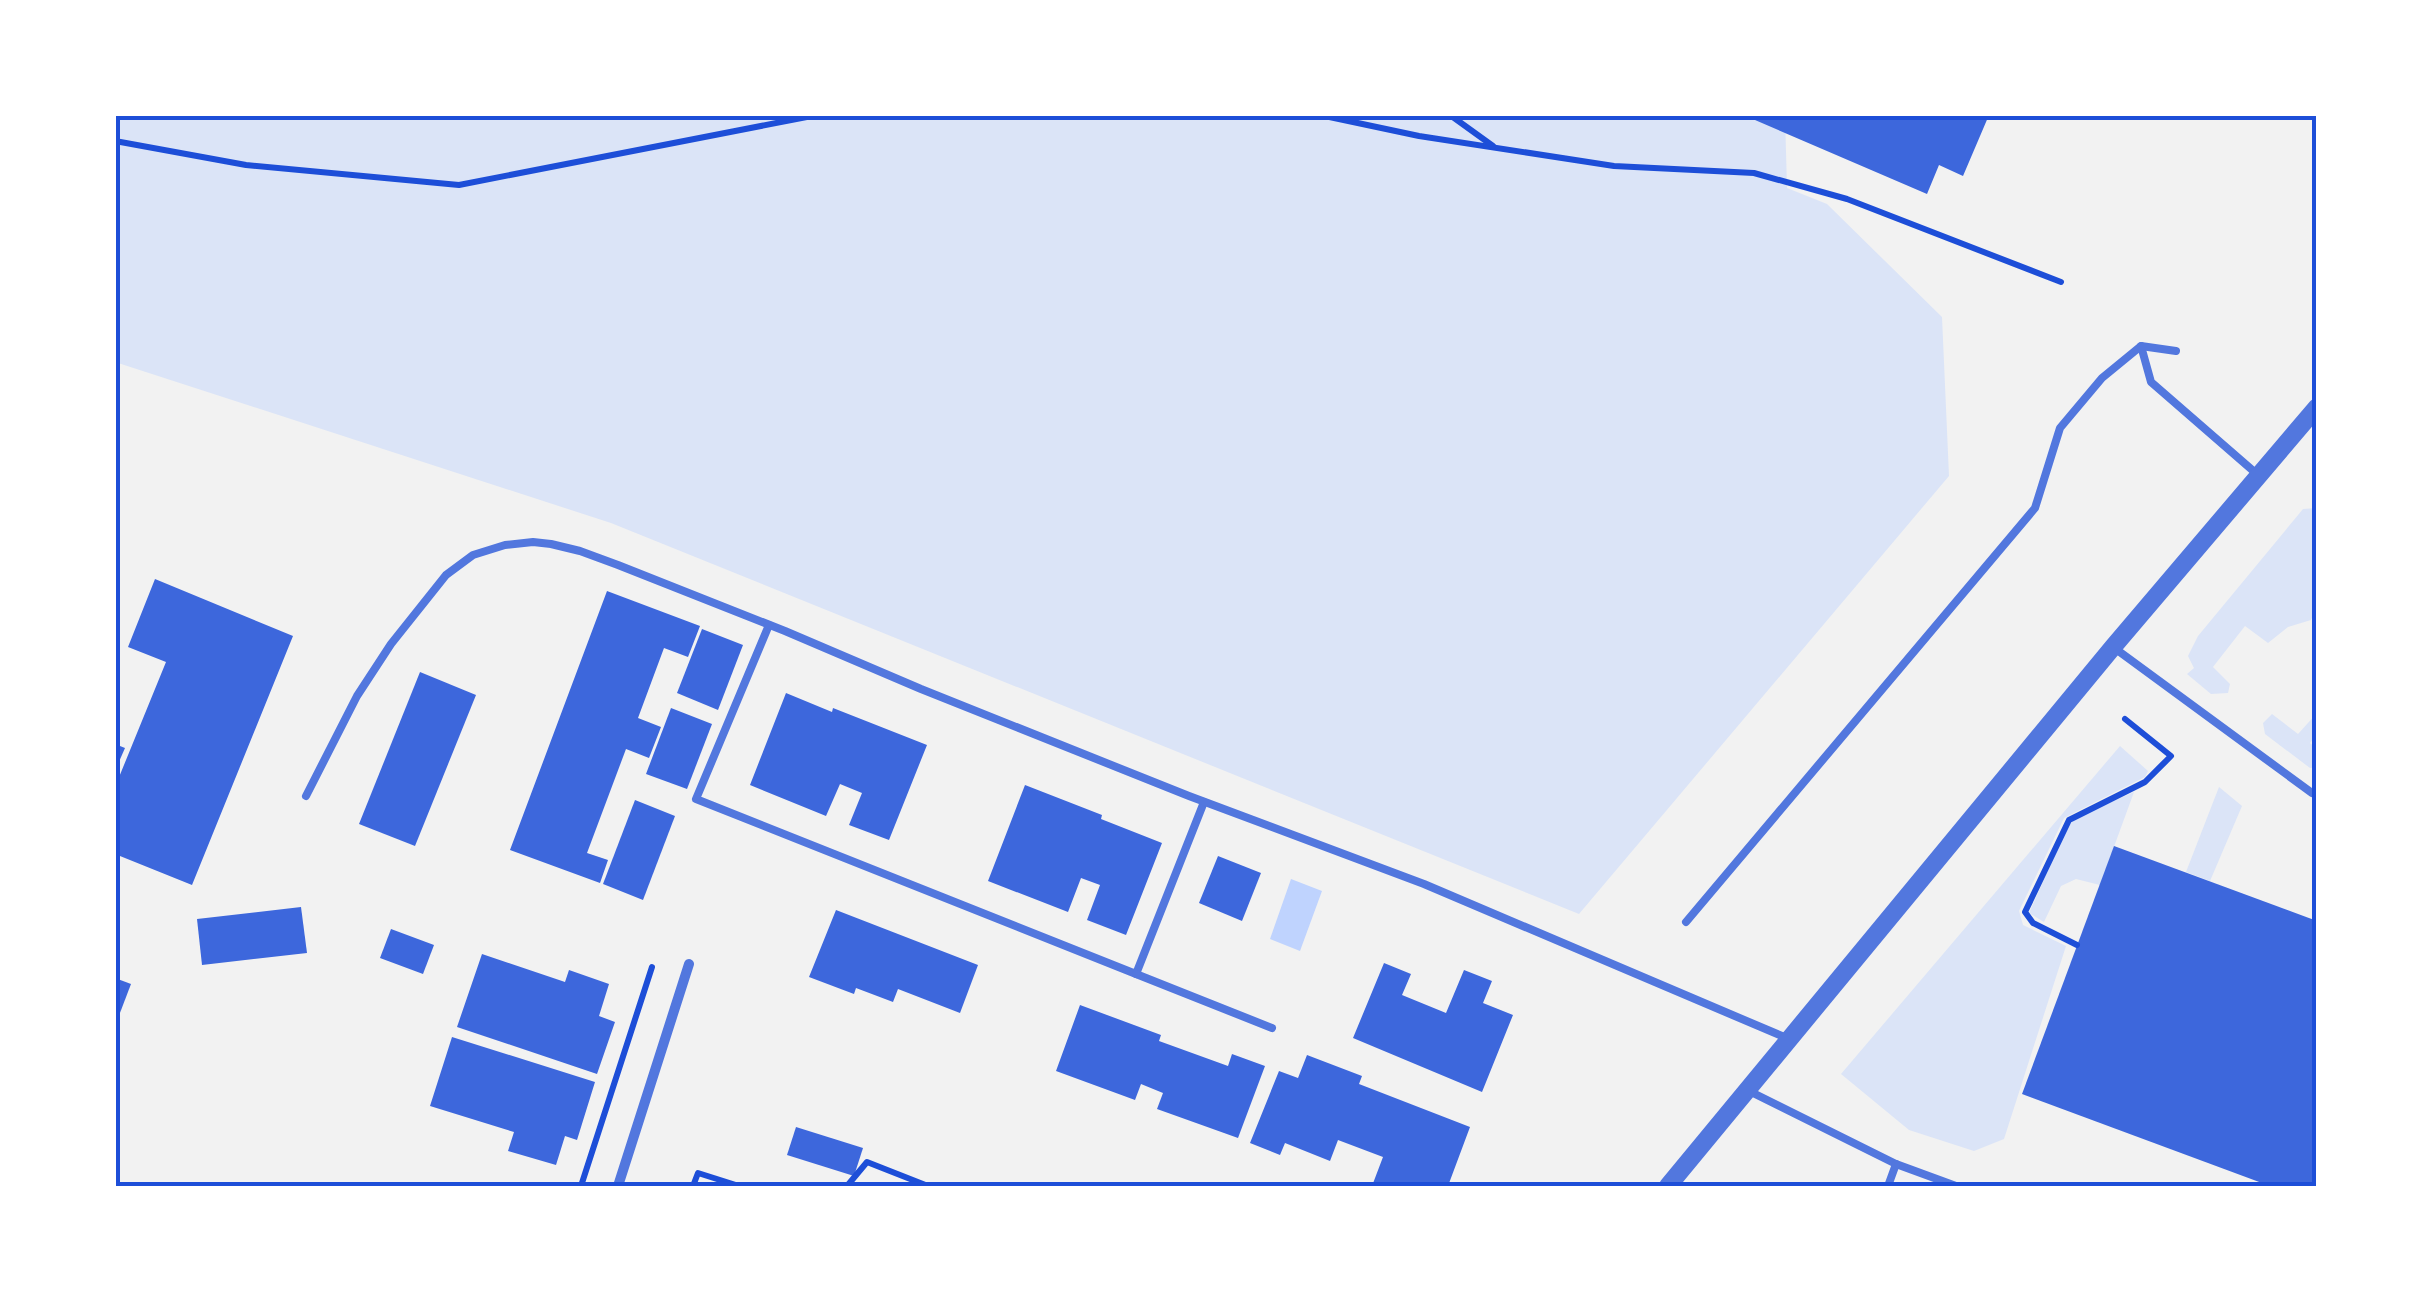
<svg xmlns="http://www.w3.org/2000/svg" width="2432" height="1301" viewBox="0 0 2432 1301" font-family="'Fira Sans Condensed',sans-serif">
<rect width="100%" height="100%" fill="#f2f2f2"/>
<g fill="#dbe4f7">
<polygon points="115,115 1785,115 1787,188 1827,204 1942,317 1949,476 1579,914 611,523 115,362"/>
<polygon points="2317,508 2317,607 2311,620 2288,627 2268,643 2245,626 2213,667 2230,684 2228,693 2211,694 2187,674 2194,668 2188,656 2198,636 2303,509"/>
<polygon points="2317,713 2317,734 2310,743 2317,749 2317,767 2310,768 2265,734 2263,723 2272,714 2298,734"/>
<polygon points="2120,746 2148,771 2145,777 2064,818 2019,911 2023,925 2066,946 2004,1139 1974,1151 1909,1130 1841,1074"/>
<polygon points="2219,787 2242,806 2210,881 2186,872"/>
<polygon points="2134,792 2100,885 2076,879 2061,886 2044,922 2029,913 2068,826 2078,817"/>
</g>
<polygon fill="#bfd3fe" points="1291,879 1322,891 1300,951 1270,939"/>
<g fill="#3d67dc">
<polygon points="1757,115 1989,115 1963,176 1939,165 1927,194 1755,120"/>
<polygon points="155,579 293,636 192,885 115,854 115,787 166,662 128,647"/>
<polygon points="607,591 700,626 688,657 664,648 638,718 661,727 649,758 626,749 587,853 608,860 600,883 510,850"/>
<polygon points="702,629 743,645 718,710 677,693"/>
<polygon points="420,672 476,695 415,846 359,824"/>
<polygon points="786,693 832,712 833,708 927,745 889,840 849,825 862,793 840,784 826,816 750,785"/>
<polygon points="671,708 712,724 687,789 646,774"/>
<polygon points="115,744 125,748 115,771"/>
<polygon points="1025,785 1102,815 1101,819 1162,843 1126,935 1087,920 1100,885 1081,878 1068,912 988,881"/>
<polygon points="635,800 675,816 643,900 603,884"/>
<polygon points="2114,846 2317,921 2317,1186 2270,1186 2022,1094"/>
<polygon points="1218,856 1261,873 1242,921 1199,903"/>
<polygon points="301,907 307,953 202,965 197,919"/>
<polygon points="836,910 978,965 960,1013 898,989 893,1002 856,988 854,994 809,977"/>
<polygon points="391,929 434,945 423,974 380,958"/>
<polygon points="482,954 565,982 569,970 609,984 599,1016 615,1022 597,1074 457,1027"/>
<polygon points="1384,963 1411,974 1402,995 1446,1013 1464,970 1492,981 1483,1003 1513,1015 1482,1092 1353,1038"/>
<polygon points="115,978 131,984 115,1026"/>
<polygon points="1080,1005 1161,1035 1159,1041 1228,1066 1232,1054 1265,1066 1238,1138 1157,1109 1163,1093 1141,1084 1135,1100 1056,1071"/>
<polygon points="452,1037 595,1082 577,1140 565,1136 556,1165 508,1151 514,1132 430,1106"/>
<polygon points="1307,1055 1362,1076 1359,1084 1470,1127 1448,1186 1372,1186 1383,1157 1338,1140 1330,1161 1285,1143 1280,1155 1250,1143 1279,1071 1298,1078"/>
<polygon points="796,1127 863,1148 854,1176 787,1155"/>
</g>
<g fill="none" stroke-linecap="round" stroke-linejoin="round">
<g stroke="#1d4ed8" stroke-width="6">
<polyline points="1320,115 1419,136 1614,166 1754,173 1847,199 2061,282"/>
<polyline points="1450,115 1493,146"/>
<polyline points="115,141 246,165 459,185 817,115"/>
<polyline points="2077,945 2033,923 2025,912 2069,820 2145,782 2171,756 2125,719"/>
<polyline points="581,1186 652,967"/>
<polyline points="693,1186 698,1173 739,1186"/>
<polyline points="847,1186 867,1162 928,1186"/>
</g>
<g stroke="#5277de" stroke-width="8">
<polyline points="2141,346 2151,382 2258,475"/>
<polyline points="769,625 696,799 1136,974 1204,802"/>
<polyline points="2113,647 2312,793"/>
<polyline points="306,796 357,696 391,644 446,575 473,555 505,545 533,542 551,544 580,551 618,565 785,631 921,689 1189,796 1424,884 1789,1039"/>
<polyline points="1686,922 2035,508 2060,428 2102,378 2141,346 2176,351"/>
<polyline points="1136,974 1272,1028"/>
<polyline points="1747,1090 1896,1164 1956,1186"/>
<polyline points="1888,1186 1896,1164"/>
</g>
<polyline stroke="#5277de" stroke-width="10" points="618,1186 689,964"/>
<polyline stroke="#5277de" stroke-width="18" points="1668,1186 2113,647 2317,407"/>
</g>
<rect width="2432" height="1301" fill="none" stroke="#ffffff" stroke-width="235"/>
<rect x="118" y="118" width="2196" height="1066" fill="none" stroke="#1d4ed8" stroke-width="4"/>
</svg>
